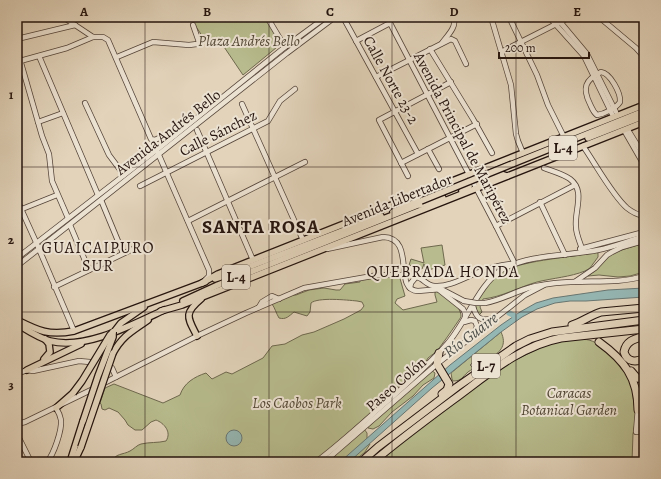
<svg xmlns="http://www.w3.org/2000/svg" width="661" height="479" viewBox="0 0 661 479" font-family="Alegreya,serif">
<rect width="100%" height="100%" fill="#e2d3ba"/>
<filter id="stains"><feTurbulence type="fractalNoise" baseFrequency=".005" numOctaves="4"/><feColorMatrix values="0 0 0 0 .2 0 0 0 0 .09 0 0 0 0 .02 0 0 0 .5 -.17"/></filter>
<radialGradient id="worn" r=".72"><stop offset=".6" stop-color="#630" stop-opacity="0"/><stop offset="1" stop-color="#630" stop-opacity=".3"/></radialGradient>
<g fill="#b7bb8d" stroke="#6e684e">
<polygon points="192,17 267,17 282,43 243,75 218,38 208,45 193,22"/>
<polygon points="644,243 644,272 630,276 618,277 599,275 588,276 599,267 609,254"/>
<polygon points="442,245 445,265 425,271 424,264 422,269 409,265 411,259 424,263 421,248"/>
<path d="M595 252 598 253V257L590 268 585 271C570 277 553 278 537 282 519 287 502 297 483 299L480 307 482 312 479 315C477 311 475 308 476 303 482 294 488 283 496 276 518 259 567 259 595 252Z"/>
<path d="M399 275 405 296 397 299 395 303 403 310 437 302 435 295V292L437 291C445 297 462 306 461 317L448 336 437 351 428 358 424 365 407 378 367 416 315 462H112C115 453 123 455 130 451 134 449 137 445 141 444 149 442 158 443 166 441 172 432 164 423 156 420L151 422 142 430H135L128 425 125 420 118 412 109 408 105 410 102 409 101 404 100 403 105 388 114 384 163 403 180 395C184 383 194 377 206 373L212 379 226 372 232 374 263 358 272 346 285 344 302 335 314 332 344 319 361 310 364 306 362 302 357 301C347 300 318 297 311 303L310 312 307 316 294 312C289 316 286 320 279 318 276 313 275 308 272 304L287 295H296L309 290 324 288 336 290H340L345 284 360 282V280L375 277Z"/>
<path d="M501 332C507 345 501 351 491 358H484L480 360 478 358 470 365 473 368C472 370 469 371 468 372 462 377 462 381 453 381L452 379 451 373Z"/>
<path d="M577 339C581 340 586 339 589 340 609 346 627 369 632 388 634 396 632 405 637 412L633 434 632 462H376L432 419 501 368 515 360 540 348 543 345 562 341Z"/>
<polygon points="431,370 435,373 434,378 423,385 413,396 392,412 379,426 373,429 368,428 368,427"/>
<polygon points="364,429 367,433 367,442 370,444 365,452 353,462 329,462 357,434"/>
</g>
<g fill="#95b7b4" stroke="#687672">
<polygon points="644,288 644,297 586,301 570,301 555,303 537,309 522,317 501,332 432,388 349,462 340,462 450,365 501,325 520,312 536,303 553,298 608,290"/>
<circle cx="234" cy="438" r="8"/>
</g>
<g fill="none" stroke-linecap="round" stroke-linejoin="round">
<polyline stroke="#95b7b4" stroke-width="5.5" points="509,313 515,316"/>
<defs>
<g id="minor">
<polyline points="63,17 93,37 103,37 108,40 151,139 155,140 171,132 175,135"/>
<polyline points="267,17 285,47"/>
<polyline points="343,17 418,154"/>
<polyline points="388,17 390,23 496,226 515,264"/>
<polyline points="491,17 511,85 516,134 518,141 523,153"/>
<polyline points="509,17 537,75 548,105 564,137"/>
<polyline points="549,17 584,56 612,114"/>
<polyline points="556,17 587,54 616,112"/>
<polyline points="599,17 636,48 644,57"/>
<polyline points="17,39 75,25"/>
<polyline points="356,41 390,23"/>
<path d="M442 43C447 36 458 26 453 17"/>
<polyline points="17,49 42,136 49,154 52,181 68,218"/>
<polyline points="430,49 473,119 492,153"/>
<polyline points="501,52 570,17"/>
<polyline points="39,56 98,195"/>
<polyline points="117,57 153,42 189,45 197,44 199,42 193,25"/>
<polyline points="20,61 67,48 93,37"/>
<path d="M601 72C610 73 621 93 620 102 616 108 605 114 597 115 593 112 592 108 590 104 582 88 585 80 601 72Z"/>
<polyline points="376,77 451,39 455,41 466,64"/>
<polyline points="85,103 109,155 124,175"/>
<polyline points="242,104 303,240"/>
<polyline points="38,122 63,113"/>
<polyline points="197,130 253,260"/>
<polyline points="628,130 644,156"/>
<polyline points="625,132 644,165"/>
<path d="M583 146C595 163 612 195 627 208 632 212 638 215 644 216"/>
<polyline points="428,149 439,169"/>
<polyline points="158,153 209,270 209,276 205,280"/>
<polyline points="401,163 477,124"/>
<path d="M544 168C552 171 563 174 570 179 586 191 574 211 576 227 576 234 580 242 582 249"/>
<polyline points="408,176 379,120 451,82"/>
<polyline points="140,186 268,121 280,101 295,89"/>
<polyline points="17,200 36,242 74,331"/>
<polyline points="101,200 123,253"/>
<polyline points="540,202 565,255"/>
<polyline points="17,211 57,195"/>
<polyline points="188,221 305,162"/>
<polyline points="70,225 89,270"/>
<polyline points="496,226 575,185"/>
<path d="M327 249 383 237C417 238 392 290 418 291L441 289 464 301"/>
<polyline points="580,249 644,232"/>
<polyline points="17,258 158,149 285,47 326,17"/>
<polyline points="17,266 287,53 335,17"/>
<polyline points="576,281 595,268 607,255 612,252 622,247 643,241"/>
<polyline points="54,287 133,249"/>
<path d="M410 288 411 283 416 277C424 278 426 286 435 286 448 287 462 279 474 274 486 269 498 265 511 264"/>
<polyline points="439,290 463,309 465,313 465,319"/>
<path d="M485 303C502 300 516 291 532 287 539 285 548 284 556 283 585 279 616 285 644 276"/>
<path d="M473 306C476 318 481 322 493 318"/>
<polyline points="259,307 262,302 272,296 279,299"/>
<polyline points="464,322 471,320 475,321 477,326 475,332"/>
<polyline points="112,368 116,377"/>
<polyline points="17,374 27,370 33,371 79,361 90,362"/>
<polyline points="106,382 197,336 246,313 304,288 378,275 405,275"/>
<polyline points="639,401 644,379"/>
<polyline points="638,408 636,432 639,432 641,418 644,403"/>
<polyline points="17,424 25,422 91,390"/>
<polyline points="17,434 31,462"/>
<path d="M47 462C54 454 62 430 61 420 60 415 58 411 56 408"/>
<path d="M316 462C336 447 355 430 374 413 399 391 425 369 447 344 466 323 479 283 503 269 530 254 569 256 598 250 613 247 628 241 642 237"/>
<polyline points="324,462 437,364 525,295 544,285"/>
</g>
<g id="major">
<polyline points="588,138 644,116"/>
<polyline points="512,164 644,111"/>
<polyline points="479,175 476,177 479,183 501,174 507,176"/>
<polyline points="420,205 443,198"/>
<polyline points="393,212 465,180 469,186 462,191"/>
<polyline points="215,279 233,273 381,216"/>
<polyline points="202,283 218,274 253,260 644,105"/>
<polyline points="183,301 218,285 423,203"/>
<polyline points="161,311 182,305 644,122"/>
<path d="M17 320C39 331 49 336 74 331L205 282"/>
<path d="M17 324C27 330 39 338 50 341 85 350 132 325 164 310"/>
<polyline points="114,332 121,323 144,307"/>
<path d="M197 336C188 318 183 314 201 299"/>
<path d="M113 353C123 335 133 331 148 320"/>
<polyline points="44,359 50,352 49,344 45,339"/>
<polyline points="27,370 81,344"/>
<polyline points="56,408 73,393"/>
<polyline points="70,462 83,421"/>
<polyline points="74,462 81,447"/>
</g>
<g id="highway">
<path d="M572 325C582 322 591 315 601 312L644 308"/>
<path d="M644 336C634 339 626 341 624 352 627 362 636 363 644 358"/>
<path d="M599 342C624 360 638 378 638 410"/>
<polyline points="439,353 437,364 449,384 447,390 442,394"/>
<polyline points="631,371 637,378 644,379"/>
<polyline points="361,462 378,447 457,387 516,346 530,339 552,332 644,320"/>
<path d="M373 462C399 440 426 420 453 400 486 376 519 346 561 338L644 329"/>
</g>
</defs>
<use href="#minor" stroke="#544439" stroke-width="6"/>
<use href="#major" stroke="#25140e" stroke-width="8"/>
<use href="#highway" stroke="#25140e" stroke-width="9"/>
<use href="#minor" stroke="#ece2d2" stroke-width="4.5"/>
<use href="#major" stroke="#e2d3ba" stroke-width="5.5"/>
<use href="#highway" stroke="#e2d3ba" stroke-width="7"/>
<defs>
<polyline id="minor-bridge" points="464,301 476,303 485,303"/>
<g id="major-bridge">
<polyline points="421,201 512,164"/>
<polyline points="73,393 82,381 110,335 113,332"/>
<polyline points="83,421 98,376 113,337 113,332"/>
<polyline points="81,447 113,353"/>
</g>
</defs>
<use href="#minor-bridge" stroke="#544439" stroke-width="6" stroke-linecap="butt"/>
<use href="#major-bridge" stroke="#25140e" stroke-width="8" stroke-linecap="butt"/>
<use href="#minor-bridge" stroke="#ece2d2" stroke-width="4.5"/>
<use href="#major-bridge" stroke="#e2d3ba" stroke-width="5.5"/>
</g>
<path fill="none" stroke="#25140e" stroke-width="1" stroke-opacity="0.55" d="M145 17V462M269 17V462M392 17V462M516 17V462M17 167H644M17 312H644"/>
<g text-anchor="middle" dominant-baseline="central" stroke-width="4" stroke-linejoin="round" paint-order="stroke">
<g fill="#ece2d2" stroke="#615249" stroke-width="1">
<rect x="549" y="136" width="28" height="24" rx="3"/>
<rect x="222" y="265" width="28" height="24" rx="3"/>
<rect x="472" y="354" width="28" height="24" rx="3"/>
</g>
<g font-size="14" font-weight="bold" fill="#25140e">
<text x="563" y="148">L-4</text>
<text x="236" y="277">L-4</text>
<text x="486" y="366">L-7</text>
</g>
<g font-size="15" font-style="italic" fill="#514634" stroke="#ece2d2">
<text x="249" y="41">Plaza Andrés Bello</text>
<text x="569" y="393">Caracas<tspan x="569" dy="17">Botanical Garden</tspan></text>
<text x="297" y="403">Los Caobos Park</text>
</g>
<g font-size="15" fill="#25140e" stroke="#ece2d2">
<text transform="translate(391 80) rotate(61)">Calle Norte 23-2</text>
<text transform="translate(168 132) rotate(-38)">Avenida Andrés Bello</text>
<text transform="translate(218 133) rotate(-27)">Calle Sánchez</text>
<text transform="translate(463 138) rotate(62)">Avenida Principal de Maripérez</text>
<text transform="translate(397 200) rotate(-22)">Avenida Libertador</text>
<text transform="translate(396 384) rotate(-41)">Paseo Colón</text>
</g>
<g font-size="16" letter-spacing="1" fill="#25140e" stroke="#ece2d2">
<text x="98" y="248">GUAICAIPURO<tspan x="98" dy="18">SUR</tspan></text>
<text x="443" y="272">QUEBRADA HONDA</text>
</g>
<g font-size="16" font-style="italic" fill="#4c4d48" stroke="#ece2d2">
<text transform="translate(471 335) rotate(-37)">Río Guaire</text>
</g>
<g font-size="19" font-weight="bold" letter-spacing="1" fill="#25140e" stroke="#ece2d2">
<text x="261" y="227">SANTA ROSA</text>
</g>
</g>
<rect width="661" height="479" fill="none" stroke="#e2d3ba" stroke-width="44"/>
<path d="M499 52v6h90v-6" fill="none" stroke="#25140e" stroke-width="2"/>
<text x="505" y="52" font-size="12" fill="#25140e" stroke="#ece2d2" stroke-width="3" paint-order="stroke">200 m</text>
<rect x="22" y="22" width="617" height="435" fill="none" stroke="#25140e" stroke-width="1.5"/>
<g font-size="13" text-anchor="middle" font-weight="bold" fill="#25140e">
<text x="84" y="16">A</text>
<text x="207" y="16">B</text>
<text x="330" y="16">C</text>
<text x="454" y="16">D</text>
<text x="577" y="16">E</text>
<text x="11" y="99">1</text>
<text x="11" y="244">2</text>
<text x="11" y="389">3</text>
</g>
<rect width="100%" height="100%" filter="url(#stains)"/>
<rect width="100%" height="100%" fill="url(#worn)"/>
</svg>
